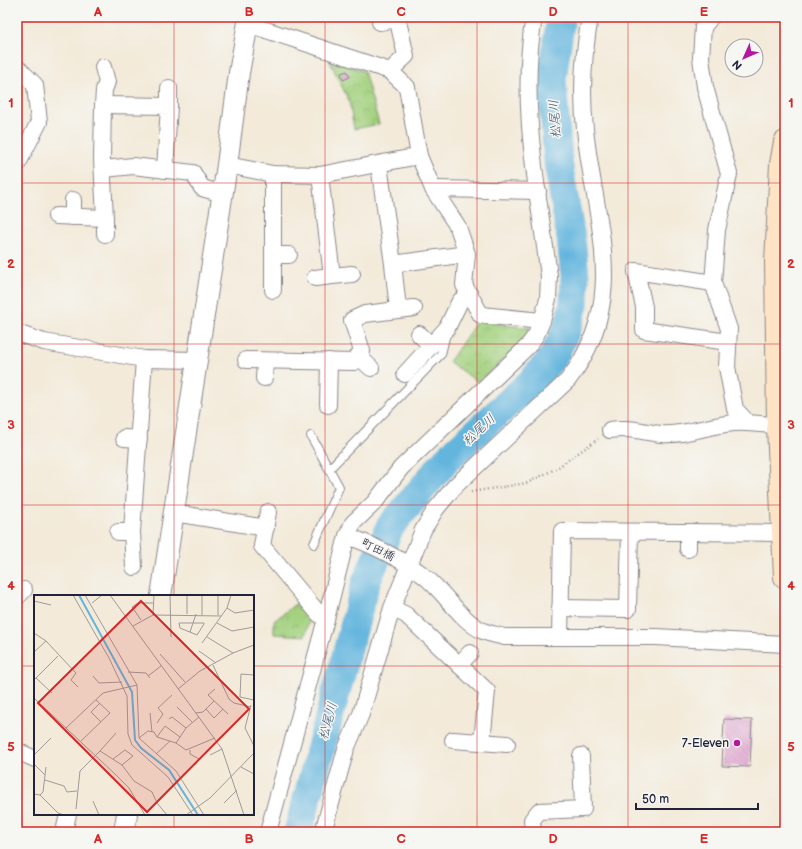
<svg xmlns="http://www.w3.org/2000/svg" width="802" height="849" viewBox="0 0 802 849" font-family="'Balsamiq Sans','Klee One',sans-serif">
<defs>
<pattern id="park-crowns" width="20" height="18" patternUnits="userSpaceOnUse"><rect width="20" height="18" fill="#a3d17e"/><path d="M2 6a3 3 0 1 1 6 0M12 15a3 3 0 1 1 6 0" fill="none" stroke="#8cb36e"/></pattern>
<pattern id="building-back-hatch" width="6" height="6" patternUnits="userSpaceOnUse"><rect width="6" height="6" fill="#df9ecd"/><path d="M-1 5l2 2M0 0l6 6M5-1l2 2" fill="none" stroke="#b480a8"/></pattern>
</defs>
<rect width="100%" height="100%" fill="#f6f6f2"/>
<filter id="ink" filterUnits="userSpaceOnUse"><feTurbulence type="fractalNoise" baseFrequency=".025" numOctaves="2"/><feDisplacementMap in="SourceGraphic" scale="8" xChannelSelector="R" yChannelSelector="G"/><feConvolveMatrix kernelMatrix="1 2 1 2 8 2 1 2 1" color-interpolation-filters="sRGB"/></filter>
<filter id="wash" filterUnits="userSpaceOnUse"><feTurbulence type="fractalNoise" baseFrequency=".012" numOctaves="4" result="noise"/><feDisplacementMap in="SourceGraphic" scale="16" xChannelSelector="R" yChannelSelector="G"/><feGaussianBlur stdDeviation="0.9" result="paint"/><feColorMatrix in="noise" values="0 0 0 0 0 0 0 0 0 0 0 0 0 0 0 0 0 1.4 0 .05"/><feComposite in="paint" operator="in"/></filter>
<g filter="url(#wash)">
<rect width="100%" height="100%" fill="#f3ead9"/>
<g fill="url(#park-crowns)" stroke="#627a5c">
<polygon points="329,60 364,71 379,124 354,129 349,101"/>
<polygon points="477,321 530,328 528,337 478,382 449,362"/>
<polygon points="299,601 311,614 305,636 274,634 274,621"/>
</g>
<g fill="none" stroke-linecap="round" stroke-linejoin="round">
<polyline stroke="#63b5de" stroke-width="29" points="298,832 366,582 390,527 446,460 531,382 553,357 567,329 574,305 575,276 571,238 558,162 552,79 561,17"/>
</g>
<g id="blocks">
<g fill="url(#building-back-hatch)">
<polygon points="347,71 350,77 343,80 341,73"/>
<polygon points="724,719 752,720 750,767 722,766"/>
</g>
</g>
</g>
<g filter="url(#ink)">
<use href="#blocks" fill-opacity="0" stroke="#8a868a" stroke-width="1"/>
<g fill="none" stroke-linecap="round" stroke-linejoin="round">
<defs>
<g id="service">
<polyline points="311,436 339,487 314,544"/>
<polyline points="330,468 441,354 446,333"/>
</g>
<g id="minor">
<path d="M534 17C519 102 538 191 549 276L548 299 542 321"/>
<polyline points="711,17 703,27 701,58 705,87 729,174 717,230 713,283 729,329 727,367 735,409 748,423 785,426"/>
<polyline points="380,22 397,19"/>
<polyline points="248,24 390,71 407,87 419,156 433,189 458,227 467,254 464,285 481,315 542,321 536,335 528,346 401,468 375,502 353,523 347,536 326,619 268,832"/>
<polyline points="17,67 35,85 39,122 17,165"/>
<polyline points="390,71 406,56 397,17"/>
<polyline points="103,105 169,106 165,170"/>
<polyline points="169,106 169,88"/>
<polyline points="227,165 273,174 320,175 419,156"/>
<polyline points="379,165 393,264 467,254"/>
<polyline points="104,169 133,166 193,173 202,188 223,194"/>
<polyline points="273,174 273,290"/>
<polyline points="320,175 332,276 352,274"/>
<polyline points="433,189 538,191"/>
<polyline points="56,216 105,218 102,159 103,105 104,90 107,82 103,67"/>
<polyline points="73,217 73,200"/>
<polyline points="105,218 105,234"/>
<polyline points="273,255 289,255"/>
<polyline points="393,264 398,309"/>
<polyline points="315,278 332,276"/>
<polyline points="713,283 636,271 644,307 644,330 728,342"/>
<polyline points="17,333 44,342 144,359 196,360"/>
<polyline points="419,334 431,345"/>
<polyline points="358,356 371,368"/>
<polyline points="246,360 354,362 362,351 352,320 365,314 414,308"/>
<polyline points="405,374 447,328 460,301 470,295"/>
<polyline points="264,378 265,361"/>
<polyline points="328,405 329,361"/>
<path d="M610 430C632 427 642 432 662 434 691 436 720 420 748 423"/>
<polyline points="124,438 139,439"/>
<polyline points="268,512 262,546 319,614 326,619"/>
<polyline points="174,513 266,528"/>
<polyline points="118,532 132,532"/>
<polyline points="688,532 688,549"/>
<path d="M347 536C369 543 405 561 423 575 443 590 461 621 483 631 490 634 498 635 504 637H656L785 644"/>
<polyline points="134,567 132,532 144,359"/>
<polyline points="17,597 24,590"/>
<polyline points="392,608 406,615 487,691 482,742"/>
<polyline points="560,608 628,609 630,532"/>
<polyline points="560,637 562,531 783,533"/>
<polyline points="459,665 470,653"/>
<polyline points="453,740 507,744"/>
<polyline points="17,751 35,759"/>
<polyline points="64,832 68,814"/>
<path d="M323 832 346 749 361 714 392 608 423 530 436 509 455 486 568 380C631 299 594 220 585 129 581 91 583 55 590 17"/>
<polyline points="533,832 532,820 539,811 583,809 581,756"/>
</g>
<g id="tertiary">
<polyline points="161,596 227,165 239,73 249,17"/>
<polyline points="124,832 127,814"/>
</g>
<polyline id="secondary" points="785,142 781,164 776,262 778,427 785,577"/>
</defs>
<use href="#service" stroke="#8a868a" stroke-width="10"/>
<use href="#minor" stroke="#8a868a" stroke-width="18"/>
<use href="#tertiary" stroke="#8a868a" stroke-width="22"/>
<use href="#secondary" stroke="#8a868a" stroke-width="24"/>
<polyline stroke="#8a868a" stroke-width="2.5" stroke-dasharray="1 3" stroke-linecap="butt" points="471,492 527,483 557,468 598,439"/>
<use href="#service" stroke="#fff" stroke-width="8"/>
<use href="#minor" stroke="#fff" stroke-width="16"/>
<use href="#tertiary" stroke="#fff" stroke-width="20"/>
<use href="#secondary" stroke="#fee4c5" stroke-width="22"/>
</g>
</g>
<path fill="none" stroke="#d62828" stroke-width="1" stroke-opacity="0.55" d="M174 17V596M325 17V832M477 17V832M628 17V832M17 183H785M17 344H785M17 505H785M17 666H35M253 666H785M174 814V832"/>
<circle fill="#b5179e" stroke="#f6f6f2" stroke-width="1.5" cx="737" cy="743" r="4"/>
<g text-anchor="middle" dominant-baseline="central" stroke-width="3" stroke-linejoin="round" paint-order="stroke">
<g font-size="12" fill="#22223b" stroke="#f6f6f2">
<text transform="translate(378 550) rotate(26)">町田橋</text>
</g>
<g font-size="12" fill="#22223b" stroke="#f6f6f2" text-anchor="end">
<text x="729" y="743">7-Eleven</text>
</g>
<g font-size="13" font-style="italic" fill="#395574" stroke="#f6f6f2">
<text transform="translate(555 119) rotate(-94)">松尾川</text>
<text transform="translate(479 430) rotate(-43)">松尾川</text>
<text transform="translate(328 721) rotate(-75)">松尾川</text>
</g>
</g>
<g transform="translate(34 595)">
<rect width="220" height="220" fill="#f3ead9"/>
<path fill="none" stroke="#63b5de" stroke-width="2" d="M45 0 98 97 101 145 107 153 135 175 164 220"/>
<path fill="none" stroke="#9f9a9a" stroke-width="1" d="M39 0 75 63 93 101 94 139 98 150 134 182 159 220M51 0 103 90 105 143 114 136 120 137 123 142 142 148 152 155 181 143M76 0 188 154 210 220M136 0 137 42M153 0V19M168 0V20M184 0V20M0 6 17 10M58 8 68 0M193 13 201 18 220 15M119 20 120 0M107 25 98 12 104 8H119M145 28H170V29L163 40 146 33ZM183 28 198 36 220 32M99 31 119 20 187 21M156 37 162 19M0 38 12 46 42 78 37 85 44 92M173 42 199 58M168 48 193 13 197 0M165 56 182 68M0 57 12 46M126 59 151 87M179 70 195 104 200 108 217 112M94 77 112 78 116 83M220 80 207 79 206 102 220 105M59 81 65 88 88 87M114 81 127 71M2 83 18 98M0 85 24 61M144 94 166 76 199 58 220 50M181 94 174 100 194 119M0 103 82 180 95 193 111 220M66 108 57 117 67 127M217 110 211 133 220 151M143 112 158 127M172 114 180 123 189 114M116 118 118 137M162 118 169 117 180 106M135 124 138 122 152 133M123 128 129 119 124 113 138 100M32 133 69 98 103 90M123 142 131 131 146 142M105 143 142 176 170 220M47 146 76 118 62 105M142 148 152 133 165 122M156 155V159L165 164 161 170M66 156 82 138M122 159 136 146M0 160 17 143M176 160 188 154M79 164 91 155 99 161 88 170M0 169 11 180M207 172 220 179M11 185 30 191 33 197 43 196M0 199 6 200 9 197 12 172M6 200 24 218 30 220M59 206 65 220M190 208 203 195M42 214 46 176 66 156 88 170 100 186 118 197 123 208 133 220M152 220 176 203 220 158"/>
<path fill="#d62828" fill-opacity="0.15" stroke="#d62828" stroke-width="2" d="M107 6 215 114 113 217 4 108Z"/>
<rect width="220" height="220" fill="none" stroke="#22223b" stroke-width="2"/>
</g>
<rect width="802" height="849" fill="none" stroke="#f6f6f2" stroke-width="44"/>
<g transform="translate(744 58) rotate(225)"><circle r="19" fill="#f6f6f2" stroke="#a1a1a9"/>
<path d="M0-3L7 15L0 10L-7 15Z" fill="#b5179e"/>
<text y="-6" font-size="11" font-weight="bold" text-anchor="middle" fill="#22223b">N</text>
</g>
<path d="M636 803v6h122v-6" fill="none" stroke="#22223b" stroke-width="2"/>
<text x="642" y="803" font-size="12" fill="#22223b" stroke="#f6f6f2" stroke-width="3" paint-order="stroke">50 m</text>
<rect x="22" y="22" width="758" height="805" fill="none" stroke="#d62828" stroke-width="1.5"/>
<g font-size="13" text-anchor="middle" font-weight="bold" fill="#d62828">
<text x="98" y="16">A</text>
<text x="249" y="16">B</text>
<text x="401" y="16">C</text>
<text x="553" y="16">D</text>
<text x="704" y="16">E</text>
<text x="11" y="107">1</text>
<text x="791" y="107">1</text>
<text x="11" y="268">2</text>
<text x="791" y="268">2</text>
<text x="11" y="429">3</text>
<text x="791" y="429">3</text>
<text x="11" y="590">4</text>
<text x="791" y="590">4</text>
<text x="11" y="751">5</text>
<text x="791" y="751">5</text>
<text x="98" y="843">A</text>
<text x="249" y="843">B</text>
<text x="401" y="843">C</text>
<text x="553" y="843">D</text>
<text x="704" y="843">E</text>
</g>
</svg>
